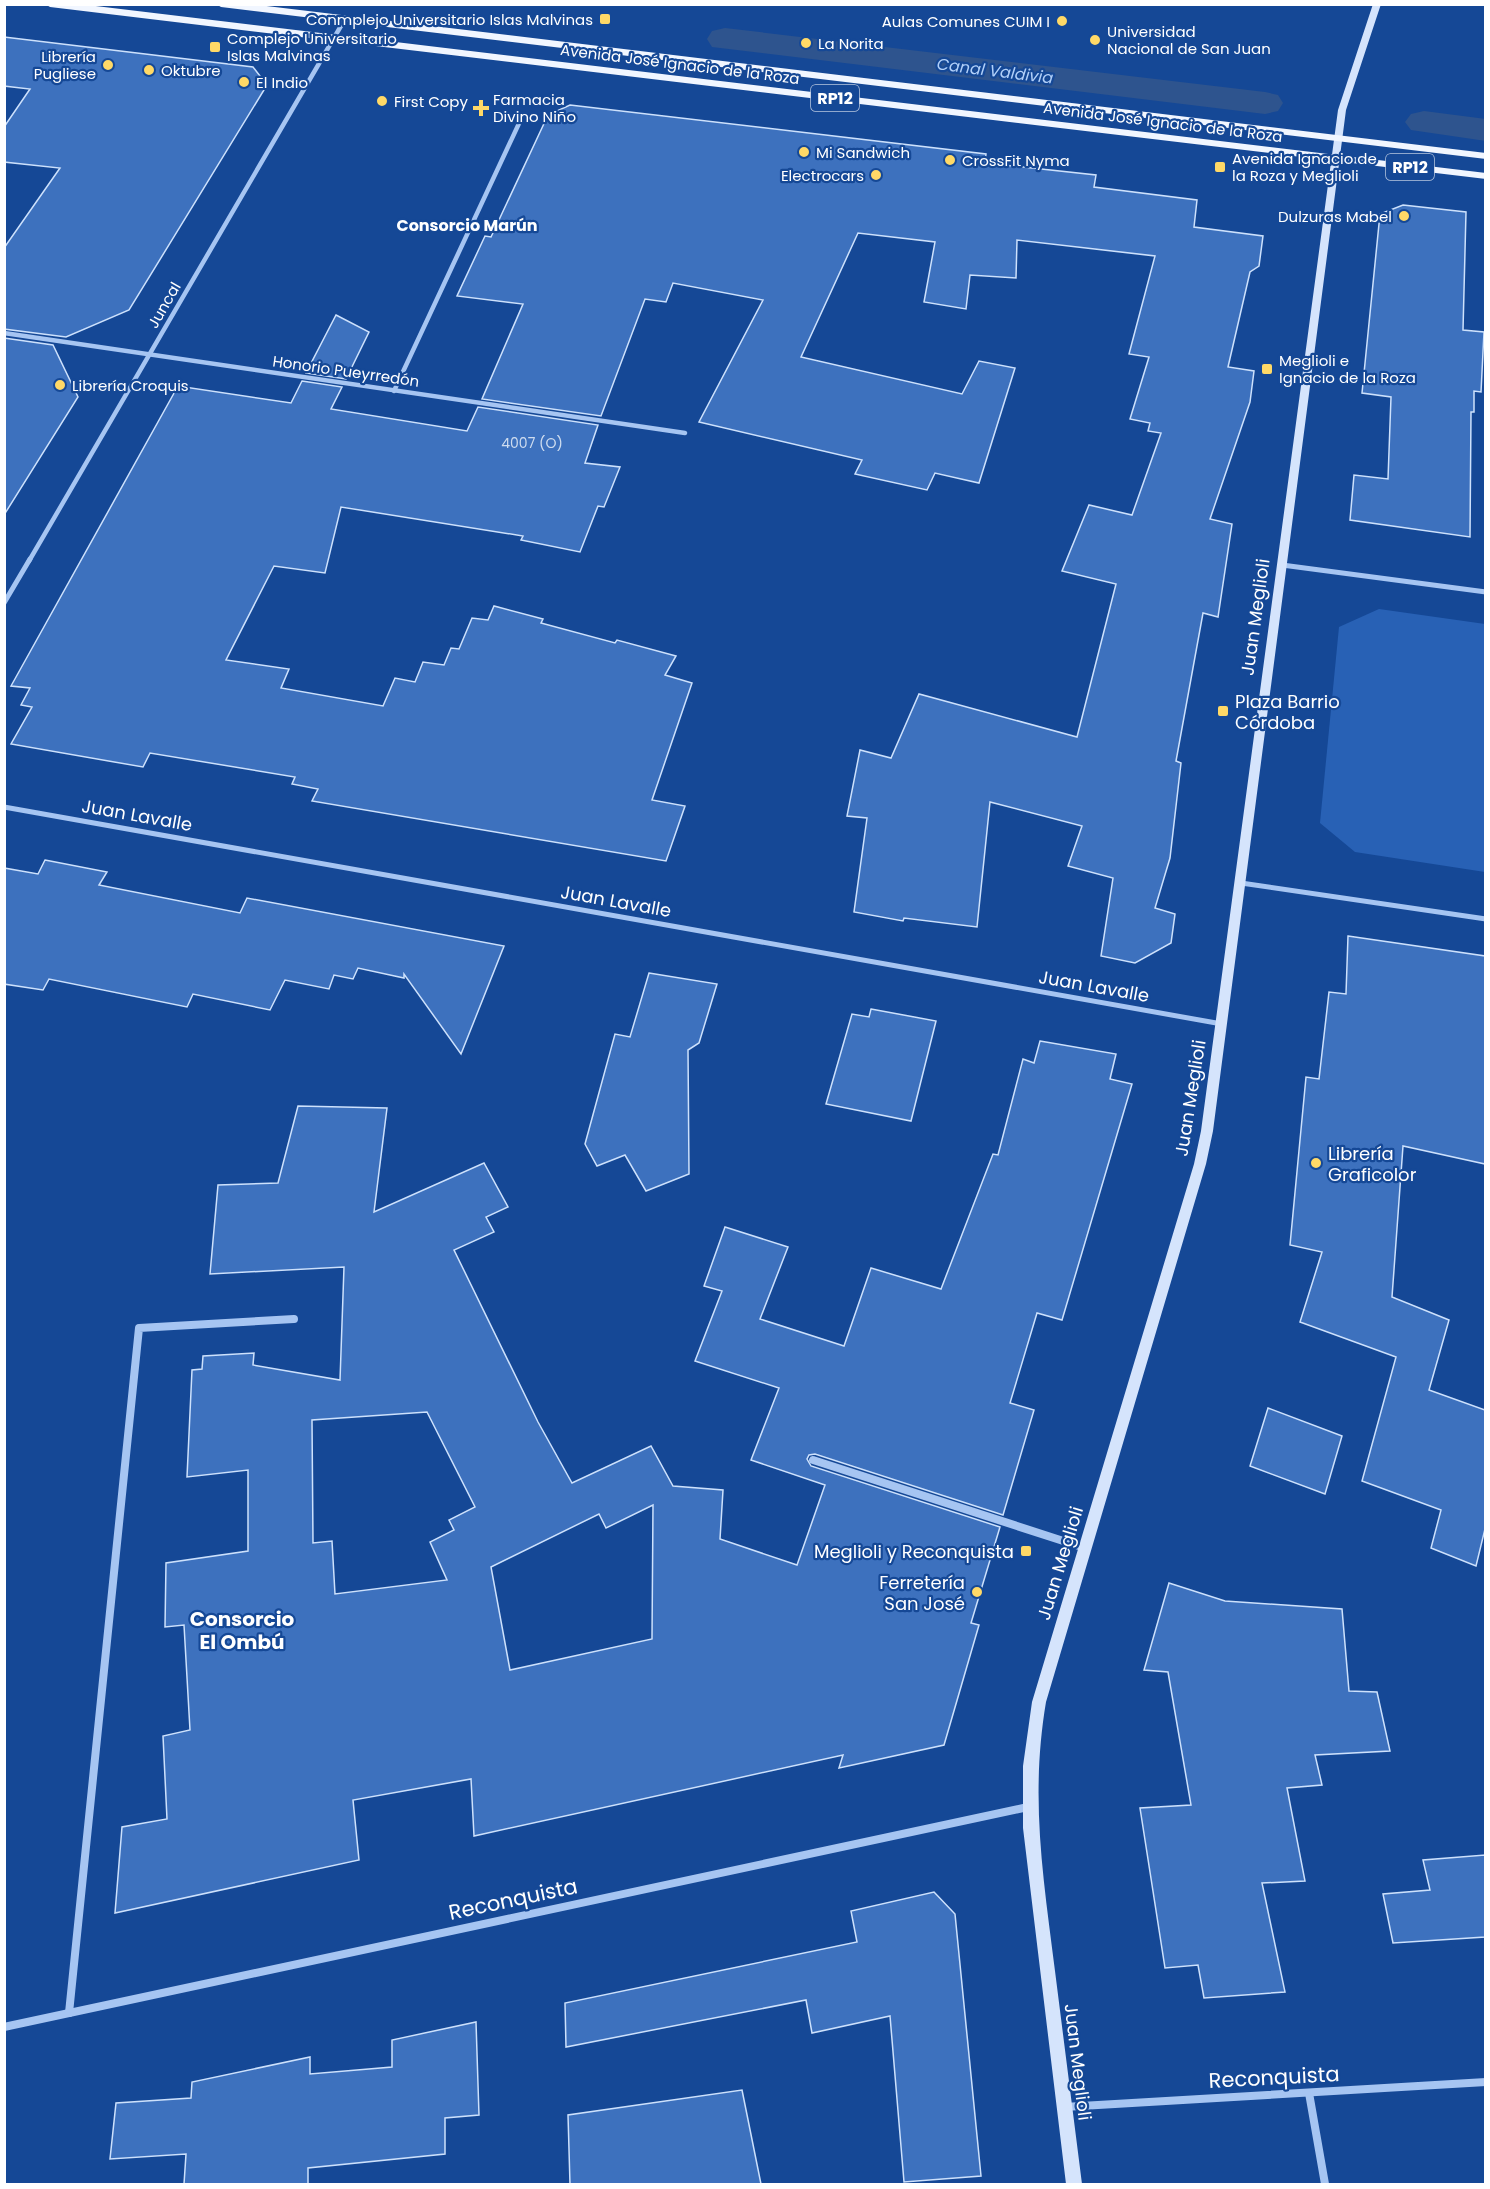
<svg xmlns="http://www.w3.org/2000/svg" width="1490" height="2189" viewBox="0 0 1490 2189" font-family="Poppins,sans-serif">
<rect width="100%" height="100%" fill="#154896"/>
<polygon fill="#2861b5" points="1379,609 1485,624 1485,872 1355,852 1320,823 1339,627"/>
<g fill="none" stroke-linecap="round" stroke-linejoin="round">
<g fill="#2e548e" fill-rule="evenodd">
<polygon points="725,28 1265,92 1278,95 1283,103 1278,111 1265,114 712,47 707,39 712,31"/>
<polygon points="1424,111 1486,119 1486,141 1411,130 1405,122 1411,114"/>
</g>
</g>
<g fill="#3d71be" stroke="#cde1fc" stroke-width="1.5" fill-rule="evenodd">
<polygon points="4,37 253,67 267,85 129,310 66,337 4,329 4,248 60,168 4,162 4,127 30,89 4,86"/>
<polygon points="570,105 986,154 985,163 1096,175 1094,187 1197,200 1194,227 1263,236 1259,266 1250,272 1228,367 1254,371 1250,402 1210,519 1232,524 1218,617 1203,613 1176,761 1181,763 1170,858 1155,908 1175,914 1171,943 1135,963 1101,956 1113,878 1068,866 1082,826 990,802 977,927 904,918 903,921 854,912 867,818 847,816 860,750 891,758 919,694 1077,737 1116,584 1062,571 1089,505 1132,515 1161,433 1148,431 1150,423 1130,419 1149,357 1129,354 1155,256 1017,240 1016,278 970,275 966,309 924,302 935,242 858,233 801,357 962,394 979,361 1015,368 979,483 935,473 927,490 855,474 862,460 699,422 763,300 673,283 666,302 645,299 601,416 482,399 523,304 457,296 485,236 491,237 548,115"/>
<polygon points="1403,205 1466,212 1463,330 1484,332 1481,392 1474,391 1474,412 1471,412 1470,537 1350,520 1354,475 1388,479 1391,397 1362,393 1380,214"/>
<polygon points="336,315 369,332 346,379 306,373"/>
<polygon points="4,338 53,345 78,397 4,515"/>
<polygon points="302,381 342,387 331,409 467,431 478,407 598,425 585,463 620,467 604,507 598,506 580,552 521,540 523,536 341,507 325,573 274,566 226,660 289,669 281,688 383,706 395,678 415,682 423,662 444,665 451,648 459,649 472,618 488,620 494,606 543,619 541,623 615,643 617,640 676,656 665,675 692,683 652,800 685,806 666,861 312,801 318,789 292,784 295,777 150,753 143,767 11,744 32,707 21,705 30,688 11,686 178,386 291,403"/>
<polygon points="45,860 107,872 99,885 240,913 247,898 504,946 461,1054 404,974 404,978 358,968 353,979 334,975 329,989 285,980 270,1010 193,994 187,1007 49,979 43,990 4,984 4,868 38,874"/>
<polygon points="1348,936 1485,956 1485,1164 1403,1146 1392,1297 1449,1320 1429,1390 1485,1410 1485,1529 1476,1566 1431,1548 1441,1510 1362,1481 1396,1357 1300,1322 1322,1252 1290,1245 1306,1077 1319,1079 1329,992 1346,994"/>
<polygon points="649,973 717,984 699,1043 688,1050 689,1174 646,1191 625,1155 597,1166 585,1144 615,1034 630,1037"/>
<polygon points="871,1009 936,1021 911,1121 826,1104 852,1014 869,1017"/>
<path d="M1040 1041 1116 1054 1110 1079 1132 1084 1062 1320 1037 1313 1010 1403 1034 1410 1003 1515 815 1454 809 1455 807 1459 811 1466 1000 1527 971 1623 979 1625 944 1745 839 1768 843 1755 474 1836 471 1779 353 1800 359 1860 115 1913 122 1827 167 1819 163 1736 190 1730 184 1625 165 1627 166 1563 248 1551V1470L187 1477 192 1370 202 1369 203 1356 254 1353 253 1365 340 1380 344 1267 210 1274 218 1185 278 1183 298 1106 387 1108 374 1212 484 1163 508 1207 486 1217 494 1232 454 1250 538 1422 572 1483 651 1446 673 1486 723 1490 720 1539 797 1565 825 1485 751 1460 779 1388 695 1361 722 1291 704 1286 725 1227 788 1247 760 1319 844 1346 871 1268 941 1289 993 1154 998 1155 1023 1059 1034 1063ZM427 1412 475 1507 449 1520 454 1530 430 1542 447 1580 335 1594 332 1541 313 1543 312 1420ZM653 1505 652 1639 510 1670 491 1567 599 1514 606 1528Z"/>
<polygon points="1268,1408 1342,1436 1325,1494 1250,1466"/>
<polygon points="1169,1583 1225,1601 1342,1609 1349,1691 1377,1692 1390,1751 1315,1755 1322,1785 1287,1788 1305,1881 1262,1883 1285,1992 1204,1998 1198,1965 1165,1968 1140,1808 1191,1805 1168,1672 1144,1670"/>
<polygon points="1485,1855 1485,1937 1393,1943 1383,1894 1430,1890 1423,1860"/>
<polygon points="934,1892 955,1914 981,2176 904,2182 890,2016 812,2033 806,2000 566,2047 565,2003 857,1942 851,1911"/>
<polygon points="476,2022 479,2115 445,2118 445,2154 308,2168 308,2184 184,2184 186,2154 110,2159 116,2103 191,2098 192,2082 310,2057 310,2074 392,2067 392,2040"/>
<polygon points="742,2090 761,2184 570,2184 568,2115"/>
</g>
<g fill="none" stroke-linecap="round" stroke-linejoin="round">
<g stroke="#a6c5f2" stroke-width="4.5">
<polyline points="4,333 685,433"/>
<polyline points="394,391 522,117"/>
<polyline points="29,561 345,19"/>
</g>
<g stroke="#a6c5f2" stroke-width="5">
<polyline points="1282,565 1486,592"/>
<polyline points="4,603 30,559"/>
<polyline points="4,807 1222,1024"/>
<polyline points="1241,883 1486,919"/>
</g>
<g stroke="#a6c5f2" stroke-width="8">
<polyline points="813,1460 1085,1548"/>
<polyline points="69,2013 139,1328 294,1319"/>
<polyline points="4,2027 1028,1807"/>
<polyline points="1309,2093 1325,2184"/>
<polyline points="1064,2107 1486,2082"/>
</g>
<path fill="#d5e4fc" fill-rule="evenodd" d="M1373 4H1381L1346 110 1213 1131 1206 1164 1046 1702C1030 1797 1043 1876 1055 1971 1064 2042 1073 2113 1082 2184H1066L1023 1828V1766L1032 1702 1194 1164 1201 1131 1338 110Z"/>
<g fill="#f1f6ff" fill-rule="evenodd">
<polygon points="45,4 79,4 1486,173 1486,179 50,7"/>
<polygon points="216,4 250,4 1486,153 1486,159 221,7"/>
</g>
</g>
<g fill="#ffd967" stroke="#154896" stroke-width="2">
<rect x="599" y="13" width="12" height="12" rx="3"/>
<circle cx="1062" cy="21" r="6"/>
<circle cx="1095" cy="40" r="6"/>
<circle cx="806" cy="43" r="6"/>
<rect x="209" y="41" width="12" height="12" rx="3"/>
<circle cx="108" cy="65" r="6"/>
<circle cx="149" cy="70" r="6"/>
<circle cx="244" cy="82" r="6"/>
<circle cx="382" cy="101" r="6"/>
<path d="M478 99h6v6h6v6h-6v6h-6v-6h-6v-6h6z"/>
<circle cx="804" cy="152" r="6"/>
<circle cx="950" cy="160" r="6"/>
<rect x="1214" y="161" width="12" height="12" rx="3"/>
<circle cx="876" cy="175" r="6"/>
<circle cx="1404" cy="216" r="6"/>
<rect x="1261" y="363" width="12" height="12" rx="3"/>
<circle cx="60" cy="385" r="6"/>
<rect x="1217" y="705" width="12" height="12" rx="3"/>
<circle cx="1316" cy="1163" r="6"/>
<rect x="1020" y="1545" width="12" height="12" rx="3"/>
<circle cx="977" cy="1592" r="6"/>
</g>
<g text-anchor="middle" dominant-baseline="central" stroke-width="4.5" stroke-linejoin="round" paint-order="stroke">
<g font-size="14" fill="#cedcef">
<text x="532" y="443">4007 (O)</text>
</g>
<g font-size="15" fill="#fff" stroke="#154896" text-anchor="start">
<text x="593" y="19" text-anchor="end">Conmplejo Universitario Islas Malvinas</text>
<text x="1050" y="21" text-anchor="end">Aulas Comunes CUIM I</text>
<text x="1107" y="31">Universidad<tspan x="1107" dy="17">Nacional de San Juan</tspan></text>
<text x="227" y="38">Complejo Universitario<tspan x="227" dy="17">Islas Malvinas</tspan></text>
<text x="818" y="43">La Norita</text>
<text x="96" y="56" text-anchor="end">Librería<tspan x="96" dy="17">Pugliese</tspan></text>
<text x="161" y="70">Oktubre</text>
<text x="256" y="82">El Indio</text>
<text x="493" y="99">Farmacia<tspan x="493" dy="17">Divino Niño</tspan></text>
<text x="394" y="101">First Copy</text>
<text x="816" y="152">Mi Sandwich</text>
<text x="1232" y="158">Avenida Ignacio de<tspan x="1232" dy="17">la Roza y Meglioli</tspan></text>
<text x="962" y="160">CrossFit Nyma</text>
<text x="864" y="175" text-anchor="end">Electrocars</text>
<text x="1392" y="216" text-anchor="end">Dulzuras Mabel</text>
<text x="1279" y="360">Meglioli e<tspan x="1279" dy="17">Ignacio de la Roza</tspan></text>
<text x="72" y="385">Librería Croquis</text>
</g>
<g font-size="15" fill="#fff" stroke="#154896">
<text transform="translate(680 64) rotate(7)">Avenida José Ignacio de la Roza</text>
<text transform="translate(1163 122) rotate(7)">Avenida José Ignacio de la Roza</text>
<text transform="translate(164 305) rotate(-60)">Juncal</text>
<text transform="translate(346 371) rotate(8)">Honorio Pueyrredón</text>
</g>
<g font-size="16" font-style="italic" fill="#b2d0f9" stroke="#154896">
<text transform="translate(995 71) rotate(7)">Canal Valdivia</text>
</g>
<g fill="#154896" stroke="#b9c8e0" stroke-width="1.5">
<rect x="811" y="85" width="48" height="26" rx="4.5"/>
<rect x="1386" y="154" width="48" height="26" rx="4.5"/>
</g>
<g font-size="16" font-weight="bold" fill="#fff">
<text x="835" y="98">RP12</text>
<text x="1410" y="167">RP12</text>
</g>
<g font-size="16" font-weight="bold" fill="#fff" stroke="#154896">
<text x="467" y="225">Consorcio Marún</text>
</g>
<g font-size="18" fill="#fff" stroke="#154896">
<text transform="translate(1255 617) rotate(-82)">Juan Meglioli</text>
<text transform="translate(137 815) rotate(10)">Juan Lavalle</text>
<text transform="translate(616 901) rotate(10)">Juan Lavalle</text>
<text transform="translate(1094 986) rotate(10)">Juan Lavalle</text>
<text transform="translate(1190 1098) rotate(-81)">Juan Meglioli</text>
<text transform="translate(1060 1563) rotate(-73)">Juan Meglioli</text>
<text transform="translate(1078 2062) rotate(83)">Juan Meglioli</text>
</g>
<g font-size="18" fill="#fff" stroke="#154896" text-anchor="start">
<text x="1235" y="701">Plaza Barrio<tspan x="1235" dy="21">Córdoba</tspan></text>
<text x="1328" y="1153">Librería<tspan x="1328" dy="21">Graficolor</tspan></text>
<text x="1014" y="1551" text-anchor="end">Meglioli y Reconquista</text>
<text x="965" y="1582" text-anchor="end">Ferretería<tspan x="965" dy="21">San José</tspan></text>
</g>
<g font-size="20" font-weight="bold" fill="#fff" stroke="#154896">
<text x="242" y="1619">Consorcio<tspan x="242" dy="23">El Ombú</tspan></text>
</g>
<g font-size="21" fill="#fff" stroke="#154896">
<text transform="translate(513 1899) rotate(-12)">Reconquista</text>
<text transform="translate(1274 2077) rotate(-3)">Reconquista</text>
</g>
</g>
<rect width="1490" height="2189" fill="none" stroke="#ffffff" stroke-width="12"/>
</svg>
